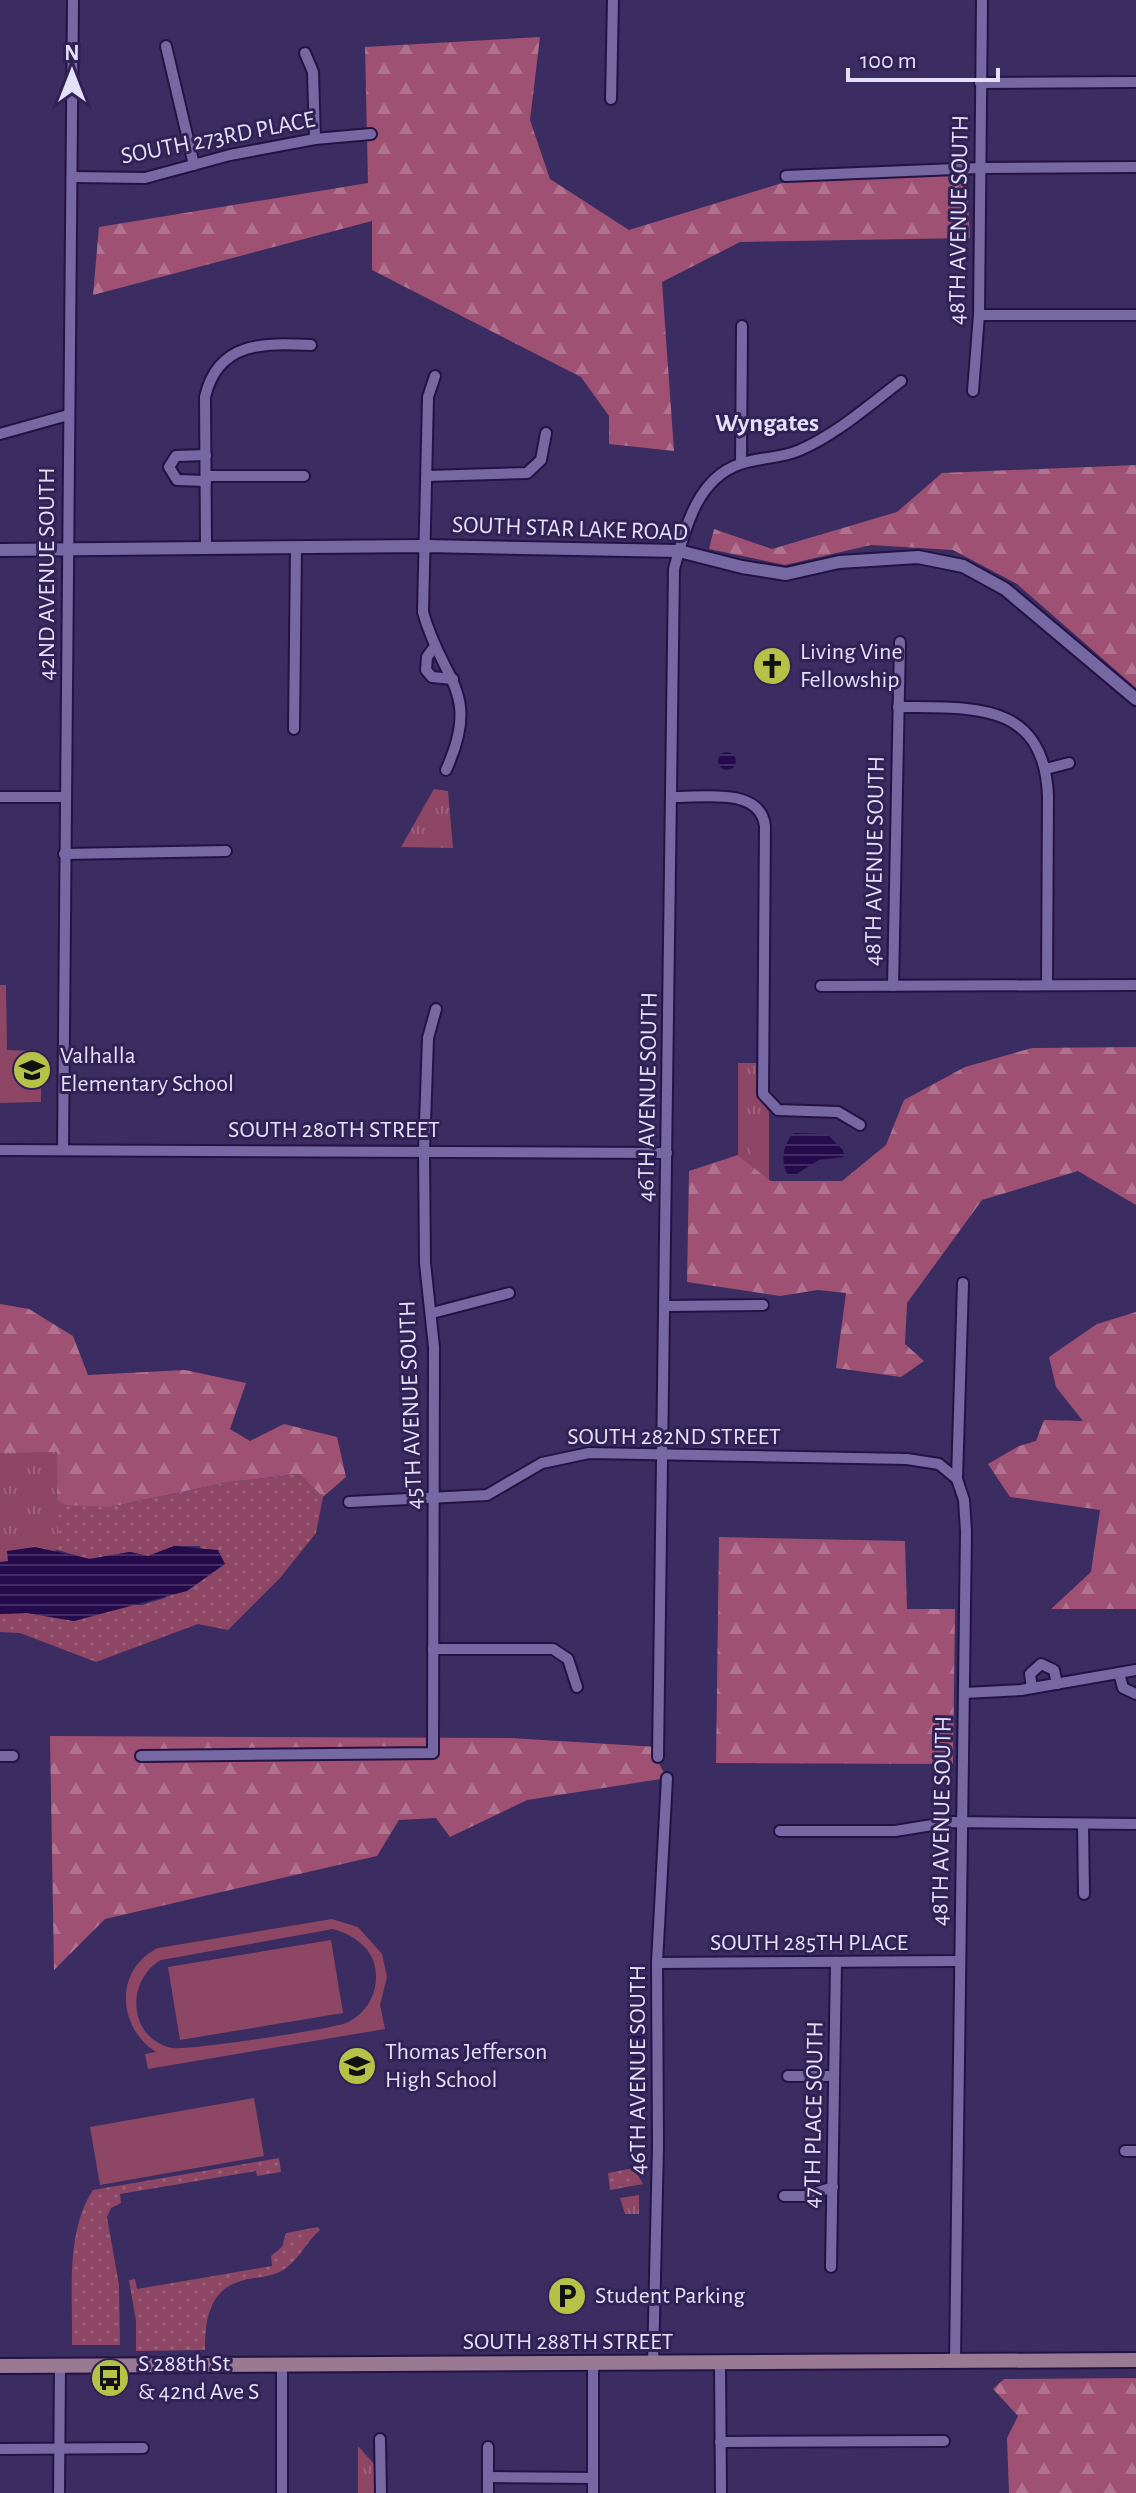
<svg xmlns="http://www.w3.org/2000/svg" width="1136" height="2493" viewBox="0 0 1136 2493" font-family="'Alegreya Sans',sans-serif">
<defs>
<pattern id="grass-dots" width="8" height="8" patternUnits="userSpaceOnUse" patternTransform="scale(2)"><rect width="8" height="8" fill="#8d4765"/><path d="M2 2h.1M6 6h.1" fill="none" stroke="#9d617c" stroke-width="1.8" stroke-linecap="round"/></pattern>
<pattern id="forest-firs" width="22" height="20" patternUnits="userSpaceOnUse" patternTransform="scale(2)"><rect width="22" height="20" fill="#9f5173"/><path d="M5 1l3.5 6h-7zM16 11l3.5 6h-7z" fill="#b1728f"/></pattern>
<pattern id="park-tufts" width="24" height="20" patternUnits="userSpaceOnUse" patternTransform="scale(2)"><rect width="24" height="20" fill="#8d4765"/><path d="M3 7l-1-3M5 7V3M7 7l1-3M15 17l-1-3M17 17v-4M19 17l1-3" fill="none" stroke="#9d617c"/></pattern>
<pattern id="water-rules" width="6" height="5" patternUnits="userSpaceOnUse" patternTransform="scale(2)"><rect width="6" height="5" fill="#250b4c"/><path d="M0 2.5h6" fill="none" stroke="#442e67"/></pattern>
</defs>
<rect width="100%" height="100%" fill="#3b2d61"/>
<g fill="url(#grass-dots)">
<polygon points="299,1474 323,1497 316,1533 280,1578 228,1630 198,1624 96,1662 20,1633 0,1632 0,1614 27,1613 74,1621 125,1605 142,1605 165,1598 201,1546 174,1546 148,1556 130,1552 89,1559 58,1550 0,1562 37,1491 110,1507 229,1482"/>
<path d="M279 2158 281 2172 257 2176 256 2171 120 2194 121 2203 111 2208 107 2217 119 2285 120 2345H72C73 2296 65 2232 93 2190Z"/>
<polygon points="634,2168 643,2184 610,2190 608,2173"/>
<path d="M318 2227 320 2230C307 2241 299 2259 286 2268 271 2279 254 2276 238 2282 208 2292 205 2323 205 2350L136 2351V2321L129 2280 135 2279 137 2289 272 2266 271 2256 282 2247 286 2233Z"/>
</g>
<g fill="url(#forest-firs)">
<polygon points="540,37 530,120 550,179 629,230 808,175 966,168 970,238 740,242 662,282 674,451 609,444 609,416 581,377 372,270 372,221 93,295 99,227 368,183 365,47"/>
<polygon points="1136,465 1136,688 1017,584 953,550 871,545 785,565 709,549 714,529 772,549 897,512 942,473"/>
<polygon points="1136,1047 1136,1205 1078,1171 982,1200 907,1303 905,1344 924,1361 901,1377 836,1368 846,1293 818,1290 780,1296 687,1282 689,1171 738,1155 771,1181 842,1181 886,1145 904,1100 965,1067 1032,1048"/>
<polygon points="0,1304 29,1309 73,1336 88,1375 185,1370 246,1383 230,1429 250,1441 284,1424 337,1437 346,1477 323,1497 299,1474 229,1482 110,1507 66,1505 37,1491 0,1498"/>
<polygon points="1136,1312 1136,1609 1051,1609 1091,1572 1100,1510 1010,1497 988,1464 1019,1446 1036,1441 1044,1420 1083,1421 1056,1387 1049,1357 1097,1324"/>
<polygon points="719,1537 905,1541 907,1609 955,1609 953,1764 716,1763"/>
<polygon points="50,1736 510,1738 658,1747 658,1762 667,1778 527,1800 450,1837 436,1818 399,1820 377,1856 105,1919 54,1970"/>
<polygon points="1136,2378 1136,2493 1009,2493 1007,2438 1018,2416 993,2389 1004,2379"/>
</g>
<g fill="url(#park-tufts)">
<polygon points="434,789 448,791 453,848 401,847"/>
<polygon points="738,1063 758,1063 758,1096 769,1112 769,1180 738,1155"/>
<polygon points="57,1452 58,1550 35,1547 7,1551 9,1562 0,1562 0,1453"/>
<polygon points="639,2195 639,2214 625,2214 620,2198"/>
<polygon points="358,2446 375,2465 375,2493 358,2493"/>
</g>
<g fill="#8d4765" fill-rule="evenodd">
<polygon points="0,985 6,985 7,1050 33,1051 33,1075 41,1075 41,1102 0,1103"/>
<circle cx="758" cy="1148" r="9"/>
<path d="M332 1919 358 1927 382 1954 387 1977 380 2005 385 2029 148 2069 145 2054 156 2052C118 2028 113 1970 158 1948ZM333 1929C354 1935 375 1949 376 1974 377 1995 366 2014 346 2023 332 2029 186 2051 172 2048 127 2038 126 1980 161 1960Z"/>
<polygon points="331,1940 343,2013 180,2040 168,1967"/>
<polygon points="254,2098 264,2156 100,2185 90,2127"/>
</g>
<g fill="url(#water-rules)">
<circle cx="727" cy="761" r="9"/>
<path d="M794 1133 827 1134 843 1150 844 1157 819 1160 795 1175H788C780 1163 783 1142 794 1133Z"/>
<polygon points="174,1546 218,1550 225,1564 187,1591 74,1621 27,1613 0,1614 0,1562 8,1561 7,1551 35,1547 90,1559 130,1552 148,1556"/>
<polygon points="626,2023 643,2023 645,2062 633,2064"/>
</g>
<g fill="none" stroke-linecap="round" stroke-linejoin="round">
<defs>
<g id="minor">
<polyline points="166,46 194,165"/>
<polyline points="305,53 313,72 315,139"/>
<polyline points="980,83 1136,82"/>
<polyline points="611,99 613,0"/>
<polyline points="786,176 980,168 1136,167"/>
<polyline points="72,177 145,178 230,155 315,139 371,134"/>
<polyline points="979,315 1136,315"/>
<path d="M435 376 428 397 423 612C442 682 482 691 446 770"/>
<polyline points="973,391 979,315 982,0"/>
<polyline points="0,434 68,415"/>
<polyline points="206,455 176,456 169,467 177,480 206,481"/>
<polyline points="741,463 742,326"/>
<polyline points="206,476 304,476"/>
<polyline points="427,476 527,473 541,460 546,433"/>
<path d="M206 546 205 397C218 341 264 343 311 345"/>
<polyline points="435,646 427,657 426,670 432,677 453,679"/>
<path d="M898 707C972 708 1044 700 1048 796L1047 985"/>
<polyline points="294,729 296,547"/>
<polyline points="1046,769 1069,763"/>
<polyline points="0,797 65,797"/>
<path d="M672 797C701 798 760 786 765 826L763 1094 778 1110 838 1112 860 1125"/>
<polyline points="64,854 226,851"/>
<polyline points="821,986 1136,985"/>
<polyline points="893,986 900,642"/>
<polyline points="63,1149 73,0"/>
<polyline points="0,1150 667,1153"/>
<polyline points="666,1306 763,1305"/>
<polyline points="432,1313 509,1293"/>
<polyline points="349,1502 487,1495 542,1463 589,1453 907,1459 939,1464 957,1479"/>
<polyline points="433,1649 553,1649 568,1659 577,1687"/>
<polyline points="1119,1673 1123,1688 1136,1694"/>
<polyline points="1032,1688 1030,1674 1041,1664 1054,1670 1057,1684"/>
<polyline points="964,1693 1021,1690 1136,1670"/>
<polyline points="0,1756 13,1756"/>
<polyline points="141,1756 433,1753 434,1347 425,1263 424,1151 428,1038 436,1009"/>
<path d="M658 1757 674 569C685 530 696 479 740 464 759 457 780 459 800 450 837 434 869 405 901 381"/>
<polyline points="1083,1824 1084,1894"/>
<polyline points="780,1831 895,1831 951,1822 1136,1824"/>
<polyline points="657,1963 960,1961"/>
<polyline points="788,2076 834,2076"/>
<polyline points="1125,2151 1136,2151"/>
<polyline points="784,2196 805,2196 833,2187"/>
<polyline points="831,2267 836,1963"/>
<polyline points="955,2362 966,1531 964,1500 957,1479 963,1283"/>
<polyline points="653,2364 658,2147 657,1963 667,1778"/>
<polyline points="720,2364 721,2493"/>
<polyline points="380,2439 381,2493"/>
<polyline points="720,2442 944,2441"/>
<polyline points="488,2447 488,2493"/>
<polyline points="0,2449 143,2448"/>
<polyline points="488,2477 593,2478"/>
<polyline points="59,2493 60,2366"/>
<polyline points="282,2493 282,2365"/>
<polyline points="593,2493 593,2364"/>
</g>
<polyline id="tertiary" points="0,550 425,546 679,551 742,567 786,574 839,562 918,557 963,566 1005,589 1136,699"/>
<polyline id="secondary" points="0,2366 1136,2360"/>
</defs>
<use href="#minor" stroke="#231244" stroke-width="14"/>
<use href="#tertiary" stroke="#231244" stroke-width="16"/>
<use href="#secondary" stroke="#231244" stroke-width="18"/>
<use href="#minor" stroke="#7668a2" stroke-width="10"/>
<use href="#tertiary" stroke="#7668a2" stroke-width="12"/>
<use href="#secondary" stroke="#9a7993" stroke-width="14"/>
</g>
<defs>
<symbol id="church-disc" viewBox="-11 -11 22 22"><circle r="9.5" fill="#b6c148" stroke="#312255"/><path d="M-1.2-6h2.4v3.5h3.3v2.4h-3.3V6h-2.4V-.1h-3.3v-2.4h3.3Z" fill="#111"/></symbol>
<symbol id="school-disc" viewBox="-11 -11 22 22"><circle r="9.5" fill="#b6c148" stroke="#312255"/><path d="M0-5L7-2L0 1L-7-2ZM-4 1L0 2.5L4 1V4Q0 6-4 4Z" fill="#111"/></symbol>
<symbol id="parking-disc" viewBox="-11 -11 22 22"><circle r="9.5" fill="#b6c148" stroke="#312255"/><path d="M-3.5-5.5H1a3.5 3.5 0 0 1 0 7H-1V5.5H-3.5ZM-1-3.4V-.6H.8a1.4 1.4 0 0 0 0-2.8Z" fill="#111"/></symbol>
<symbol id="bus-disc" viewBox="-11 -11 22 22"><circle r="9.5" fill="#b6c148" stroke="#312255"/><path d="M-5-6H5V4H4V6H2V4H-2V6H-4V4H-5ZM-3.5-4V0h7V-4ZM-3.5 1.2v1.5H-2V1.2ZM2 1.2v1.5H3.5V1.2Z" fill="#111"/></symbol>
</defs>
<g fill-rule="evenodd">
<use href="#church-disc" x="750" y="644" width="44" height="44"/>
<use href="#school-disc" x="10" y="1048" width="44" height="44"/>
<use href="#school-disc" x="335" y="2044" width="44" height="44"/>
<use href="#parking-disc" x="545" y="2274" width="44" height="44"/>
<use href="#bus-disc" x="88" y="2356" width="44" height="44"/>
</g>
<g text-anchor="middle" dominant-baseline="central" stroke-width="6" stroke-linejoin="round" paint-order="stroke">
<g font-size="24" fill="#e5e0fa" stroke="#312255">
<text transform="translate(218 138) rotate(-11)">SOUTH 273RD PLACE</text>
<text transform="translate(959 220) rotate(-89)">48TH AVENUE SOUTH</text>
<text transform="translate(570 529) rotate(2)">SOUTH STAR LAKE ROAD</text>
<text transform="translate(47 574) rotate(-90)">42ND AVENUE SOUTH</text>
<text transform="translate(875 861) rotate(-89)">48TH AVENUE SOUTH</text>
<text transform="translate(648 1097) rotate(-89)">46TH AVENUE SOUTH</text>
<text x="334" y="1130">SOUTH 280TH STREET</text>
<text transform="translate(411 1405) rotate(-92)">45TH AVENUE SOUTH</text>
<text x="674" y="1437">SOUTH 282ND STREET</text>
<text transform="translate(942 1821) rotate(-89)">48TH AVENUE SOUTH</text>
<text x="809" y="1943">SOUTH 285TH PLACE</text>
<text transform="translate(638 2070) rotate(-90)">46TH AVENUE SOUTH</text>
<text transform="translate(814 2115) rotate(-89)">47TH PLACE SOUTH</text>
<text x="568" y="2342">SOUTH 288TH STREET</text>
</g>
<g font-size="24" fill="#e5e0fa" stroke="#312255" text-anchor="start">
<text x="800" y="652">Living Vine<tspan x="800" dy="28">Fellowship</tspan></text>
<text x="60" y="1056">Valhalla<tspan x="60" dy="28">Elementary School</tspan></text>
<text x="385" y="2052">Thomas Jefferson<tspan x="385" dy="28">High School</tspan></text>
<text x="595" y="2296">Student Parking</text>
<text x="138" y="2364">S 288th St<tspan x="138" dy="28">&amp; 42nd Ave S</tspan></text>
</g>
<g font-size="26" font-weight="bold" fill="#e5e0fa" stroke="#312255">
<text x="767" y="423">Wyngates</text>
</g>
</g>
<g transform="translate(72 72)" stroke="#312255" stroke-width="6" paint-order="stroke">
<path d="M0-6L14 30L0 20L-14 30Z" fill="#e5e0fa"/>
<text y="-12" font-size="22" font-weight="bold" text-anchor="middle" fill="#e5e0fa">N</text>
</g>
<path d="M848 68v12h150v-12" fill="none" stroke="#e5e0fa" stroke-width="4"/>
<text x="860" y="68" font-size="24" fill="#e5e0fa" stroke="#312255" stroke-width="6" paint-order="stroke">100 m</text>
</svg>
